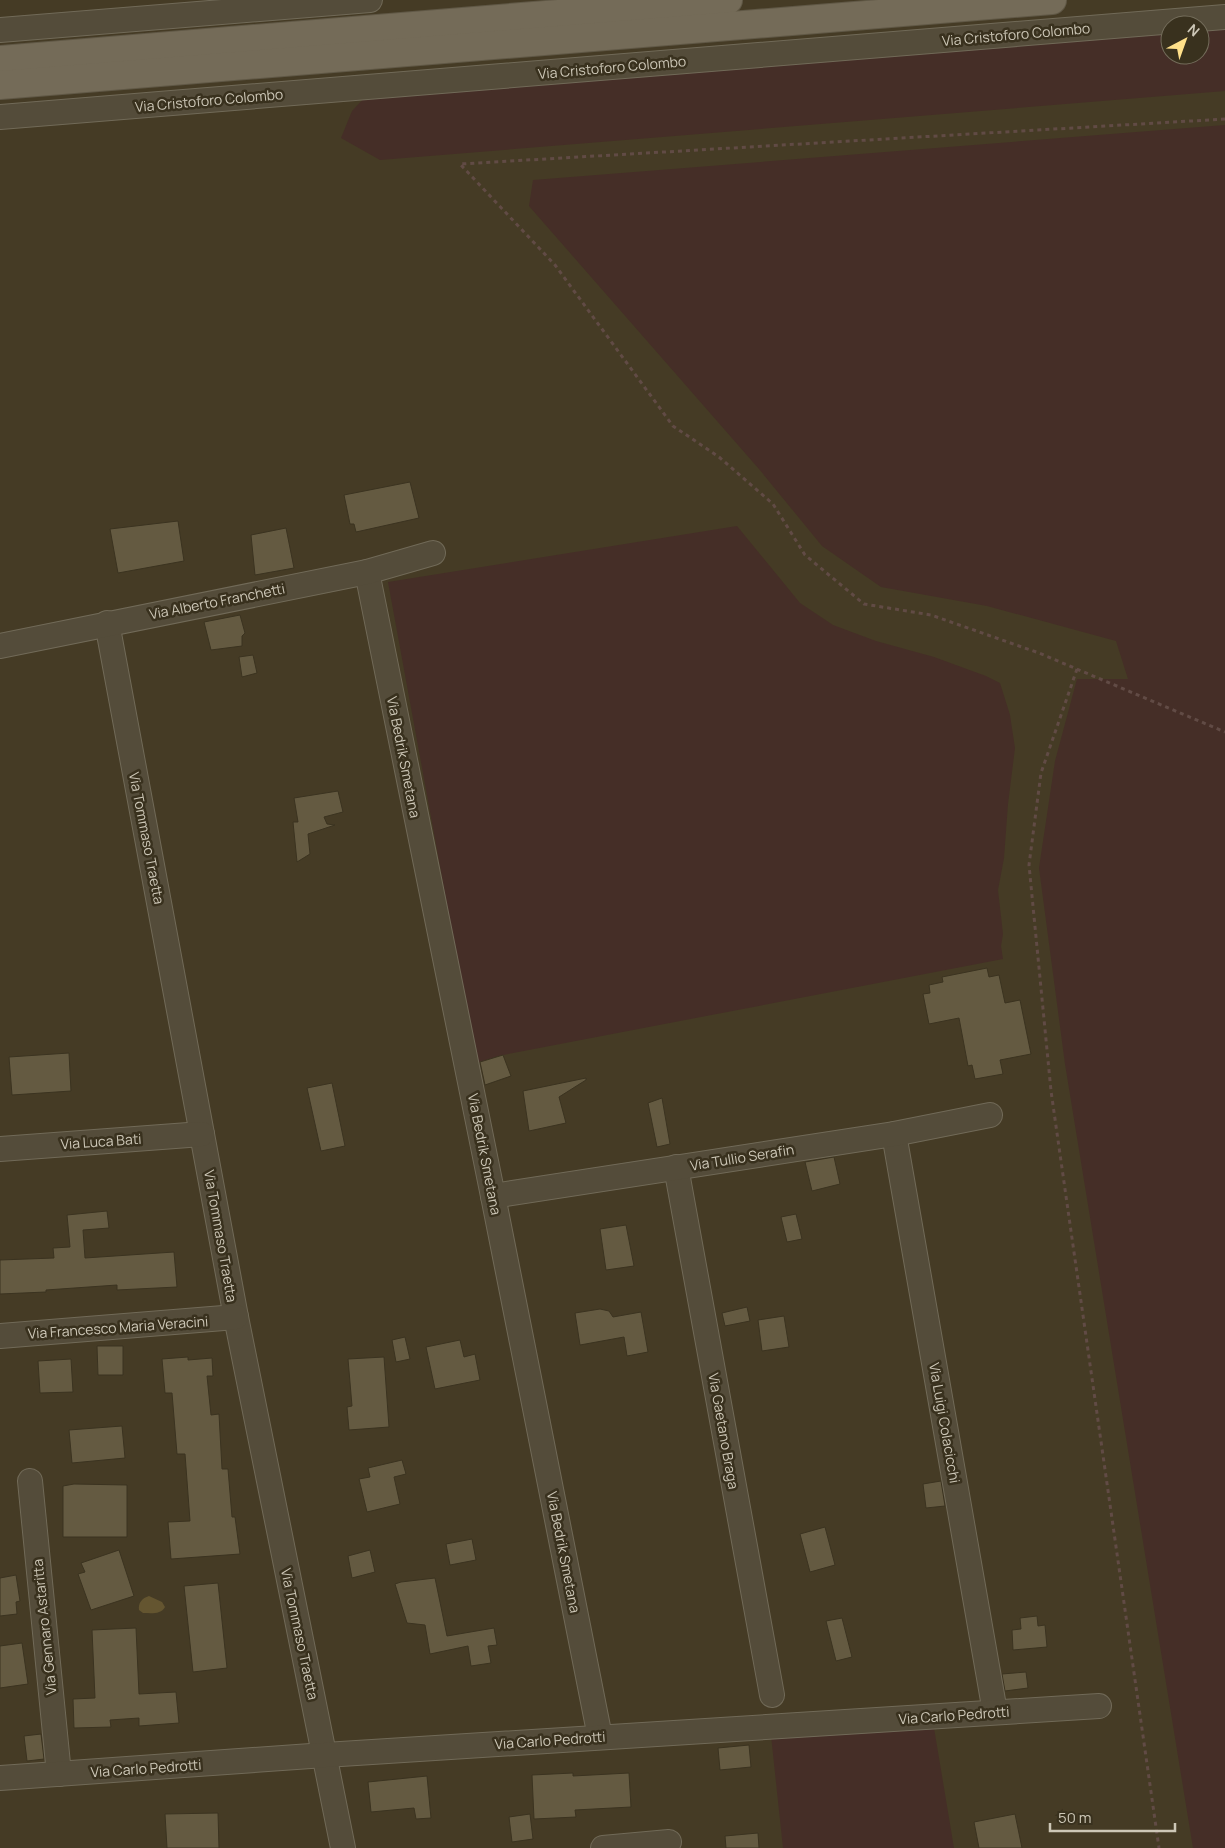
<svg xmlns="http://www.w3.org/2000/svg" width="1225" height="1848" viewBox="0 0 1225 1848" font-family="Manrope,sans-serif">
<rect width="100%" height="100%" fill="#453b25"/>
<g fill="#452e27">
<polygon points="1225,27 1225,91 380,160 341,138 352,111 368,94 1170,32 1170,55 1200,55 1200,29"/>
<polygon points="1225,125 1225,1848 1193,1848 1065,1064 1039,868 1055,761 1077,679 1128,679 1116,641 987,606 881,587 822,546 759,469 529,206 533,180"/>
<polygon points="737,526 800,603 833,625 876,641 934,657 986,676 1000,683 1010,715 1015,748 1008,804 1004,858 998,890 1003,934 1001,946 1003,959 503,1055 476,1063 388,582"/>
<polygon points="932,1716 954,1848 783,1848 770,1726"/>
</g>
<path fill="#645530" d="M149 1596 162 1602 165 1607C161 1615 150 1613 143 1613L139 1610C138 1603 142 1598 149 1596Z"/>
<g fill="#645a41" stroke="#3b3320">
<polygon points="410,482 419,518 356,532 354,524 350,524 344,495"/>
<polygon points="178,521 184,561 118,573 110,529"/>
<polygon points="286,528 294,568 255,575 251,535"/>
<polygon points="240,615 245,633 242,636 242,646 211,650 204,622"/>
<polygon points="253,655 257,673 242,677 239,657"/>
<polygon points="338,791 343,812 324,817 327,824 335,825 308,834 310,854 297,862 293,822 298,822 294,798"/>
<polygon points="987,968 989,977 999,975 1005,1003 1020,1000 1031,1054 1000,1060 1003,1074 975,1079 972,1065 968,1066 959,1018 929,1024 923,994 930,993 929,985 943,982 942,977"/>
<polygon points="69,1053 71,1091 12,1095 9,1057"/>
<polygon points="503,1055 511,1076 485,1085 480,1062"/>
<polygon points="586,1078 586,1080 559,1097 566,1123 529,1131 523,1091"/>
<polygon points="332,1083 345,1146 321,1151 307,1088"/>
<polygon points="662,1098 670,1144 657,1147 648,1103"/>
<polygon points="834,1157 840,1184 812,1191 805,1162"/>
<polygon points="107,1211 109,1228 83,1230 85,1258 174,1252 177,1287 117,1290 117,1285 46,1290 46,1292 0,1294 0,1260 54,1258 53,1248 70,1247 67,1215"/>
<polygon points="796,1214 802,1239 787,1242 781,1217"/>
<polygon points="626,1225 634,1266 606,1270 600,1229"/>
<polygon points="747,1307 750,1321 725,1326 722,1313"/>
<polygon points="600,1309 609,1311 613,1317 641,1312 648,1352 627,1356 624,1337 580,1345 575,1313"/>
<polygon points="784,1316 789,1347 762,1351 758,1320"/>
<polygon points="405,1337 410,1359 396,1362 392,1340"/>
<polygon points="460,1340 464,1357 475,1354 480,1380 435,1389 426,1347"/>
<polygon points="97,1346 123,1346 123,1375 98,1375"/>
<polygon points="188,1357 188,1360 212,1358 213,1376 207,1376 211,1415 219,1414 222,1469 228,1469 232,1517 235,1517 240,1554 171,1559 168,1522 190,1521 185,1454 177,1454 172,1393 165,1393 162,1359"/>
<polygon points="384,1357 389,1427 349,1430 347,1407 352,1406 348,1359"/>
<polygon points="71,1359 73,1392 40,1393 38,1361"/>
<polygon points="122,1426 125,1458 72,1463 69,1430"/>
<polygon points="402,1460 406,1474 394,1477 400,1504 367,1512 359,1479 370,1477 368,1468"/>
<polygon points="941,1481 945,1506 926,1508 923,1484"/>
<polygon points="74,1484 127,1485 127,1537 63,1537 63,1486"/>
<polygon points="825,1527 835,1565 810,1572 800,1534"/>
<polygon points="472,1539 476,1560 450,1565 446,1544"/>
<polygon points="119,1550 134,1596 91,1610 78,1574 85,1572 81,1563"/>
<polygon points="370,1550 375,1572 352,1578 348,1556"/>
<polygon points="16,1575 20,1601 16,1602 17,1614 0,1616 0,1578"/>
<polygon points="435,1578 447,1636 494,1628 497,1645 488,1646 491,1663 471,1666 468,1646 430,1654 425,1625 407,1623 395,1584 401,1582"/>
<polygon points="218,1583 227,1668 193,1672 184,1586"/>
<polygon points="1037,1616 1038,1626 1045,1625 1047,1647 1013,1650 1012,1630 1021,1629 1020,1618"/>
<polygon points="842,1618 852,1657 836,1661 826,1621"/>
<polygon points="136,1628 139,1694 176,1692 179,1723 139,1726 139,1718 110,1720 111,1727 74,1728 73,1699 95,1698 92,1630"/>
<polygon points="22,1643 28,1684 0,1688 0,1646"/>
<polygon points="1026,1672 1028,1688 1005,1691 1002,1674"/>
<polygon points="41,1734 44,1759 27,1761 24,1736"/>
<polygon points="749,1745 751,1767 720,1770 718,1748"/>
<polygon points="573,1773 573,1776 629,1773 631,1807 575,1810 576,1817 534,1819 532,1775"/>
<polygon points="427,1776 431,1818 416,1819 414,1808 371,1812 368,1782"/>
<polygon points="218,1813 219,1848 167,1848 165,1814"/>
<polygon points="530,1814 533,1839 512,1842 509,1817"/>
<polygon points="1015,1814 1022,1848 979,1848 974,1822"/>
<polygon points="758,1833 759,1848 726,1848 725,1836"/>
</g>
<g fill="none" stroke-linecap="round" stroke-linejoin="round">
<defs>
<g id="minor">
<polyline points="0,30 370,0"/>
<polyline points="0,117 1225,17"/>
<polyline points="367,572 493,1196 600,1737"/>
<polyline points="107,623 236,1317 343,1848"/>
<polyline points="0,646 367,572 433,553"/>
<polyline points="894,1134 995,1712"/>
<polyline points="0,1149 202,1134"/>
<polyline points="676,1167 772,1695"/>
<polyline points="493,1196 894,1134 990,1115"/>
<polyline points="0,1336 236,1317"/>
<polyline points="30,1481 59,1774"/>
<polyline points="0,1778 325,1755 1099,1706"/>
<polyline points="603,1848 669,1842"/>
</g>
<g id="major">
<polyline points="0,60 728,0"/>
<polyline points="0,85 1052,0"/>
</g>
</defs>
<use href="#minor" stroke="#716a58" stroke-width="26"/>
<use href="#major" stroke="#605846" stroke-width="30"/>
<g stroke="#614b45" stroke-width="3" stroke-dasharray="4 4" stroke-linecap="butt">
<polyline points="1225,119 460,164 555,265 673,426 719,457 773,504 805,555 864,604 931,615 1039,653 1225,732"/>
<polyline points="1077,669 1041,773 1029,865 1051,1091 1159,1848"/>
</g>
<use href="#minor" stroke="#544c3a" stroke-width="24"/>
<use href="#major" stroke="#746b58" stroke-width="28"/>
</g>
<g text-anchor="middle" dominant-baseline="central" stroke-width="5" stroke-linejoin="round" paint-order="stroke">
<g font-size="14" fill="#cdc7b7" stroke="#39311e">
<text transform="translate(1016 34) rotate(-5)">Via Cristoforo Colombo</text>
<text transform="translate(612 67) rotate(-5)">Via Cristoforo Colombo</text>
<text transform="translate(209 100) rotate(-5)">Via Cristoforo Colombo</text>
<text transform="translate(217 601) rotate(-11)">Via Alberto Franchetti</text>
<text transform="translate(404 757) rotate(79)">Via Bedrik Smetana</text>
<text transform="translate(147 838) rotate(79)">Via Tommaso Traetta</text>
<text transform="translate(101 1141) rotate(-4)">Via Luca Bati</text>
<text transform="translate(485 1154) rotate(79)">Via Bedrik Smetana</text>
<text transform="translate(742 1157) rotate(-9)">Via Tullio Serafin</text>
<text transform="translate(221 1236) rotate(80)">Via Tommaso Traetta</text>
<text transform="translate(118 1327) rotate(-4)">Via Francesco Maria Veracini</text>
<text transform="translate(945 1423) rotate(80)">Via Luigi Colacicchi</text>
<text transform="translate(724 1431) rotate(80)">Via Gaetano Braga</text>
<text transform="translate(564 1552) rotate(79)">Via Bedrik Smetana</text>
<text transform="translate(44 1627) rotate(-96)">Via Gennaro Astaritta</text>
<text transform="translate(300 1634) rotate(78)">Via Tommaso Traetta</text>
<text transform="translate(954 1715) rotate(-4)">Via Carlo Pedrotti</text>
<text transform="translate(550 1740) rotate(-4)">Via Carlo Pedrotti</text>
<text transform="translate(146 1768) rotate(-4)">Via Carlo Pedrotti</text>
</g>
</g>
<g transform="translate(1185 40) rotate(41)"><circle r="24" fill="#39311e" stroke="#746d5b"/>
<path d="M0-4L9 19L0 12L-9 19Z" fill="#ffe08a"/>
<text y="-8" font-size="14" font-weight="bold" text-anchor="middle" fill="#cdc7b7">N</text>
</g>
<path d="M1050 1823v8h125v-8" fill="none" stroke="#cdc7b7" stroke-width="2.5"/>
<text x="1058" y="1823" font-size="15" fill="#cdc7b7" stroke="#39311e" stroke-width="4" paint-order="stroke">50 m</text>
</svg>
